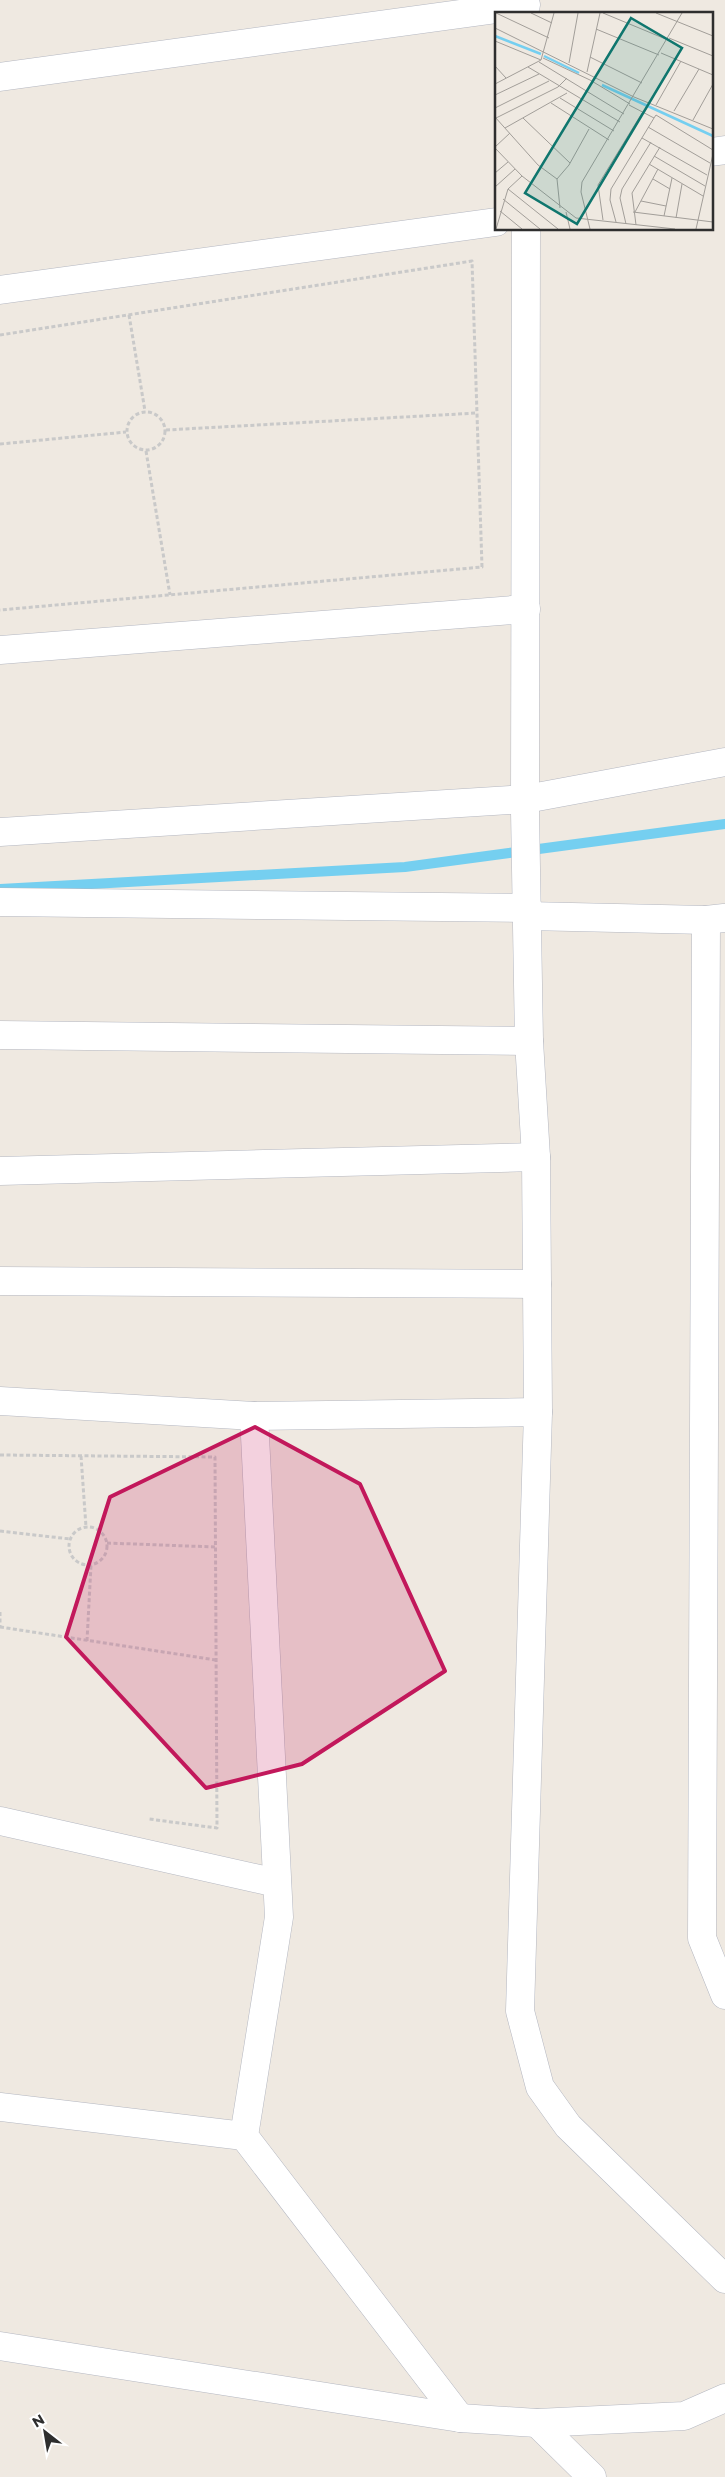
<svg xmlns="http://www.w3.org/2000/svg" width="725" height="2477" viewBox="0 0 725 2477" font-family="Montserrat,sans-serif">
<rect width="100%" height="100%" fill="#efe9e1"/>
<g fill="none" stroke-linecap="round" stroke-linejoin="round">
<polyline stroke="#75cff0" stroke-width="10" points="0,889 405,867 725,824"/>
<defs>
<g id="minor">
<polyline points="0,77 526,5"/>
<polyline points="711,152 725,150"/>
<polyline points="526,229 525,811 529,1041 536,1157 538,1412 520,2011 540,2087 568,2126 725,2279"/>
<polyline points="0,290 496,222"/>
<polyline points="0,650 526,609"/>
<polyline points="0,832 526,799 725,762"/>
<polyline points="0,902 528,908"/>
<polyline points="527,916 706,920 724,918"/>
<polyline points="706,920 702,1938 725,1995"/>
<polyline points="0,1035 529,1041"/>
<polyline points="0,1171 536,1157"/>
<polyline points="0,1281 537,1284"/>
<polyline points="0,1401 254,1416 538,1412"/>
<polyline points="254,1416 279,1917 244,2136 460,2418"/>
<polyline points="0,1821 277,1883"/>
<polyline points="0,2107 244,2136"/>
<polyline points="0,2346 460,2418 537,2423 684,2416 725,2398"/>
<polyline points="537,2423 592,2477"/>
</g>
</defs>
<use href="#minor" stroke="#b4b7c1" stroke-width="29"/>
<g stroke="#c9c9c9" stroke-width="3" stroke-dasharray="4 2.5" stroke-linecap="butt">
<polyline points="129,315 145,411"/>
<polyline points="0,335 472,261 482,567 0,610"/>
<circle cx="146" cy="431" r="19"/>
<polyline points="166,430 477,413"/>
<polyline points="0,444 126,432"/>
<polyline points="146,451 170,595"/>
<polyline points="0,1455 215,1457 217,1828 149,1819"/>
<polyline points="81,1456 86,1527"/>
<circle cx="88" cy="1546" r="19"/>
<polyline points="0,1531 70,1539"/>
<polyline points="107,1543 215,1547"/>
<polyline points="0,1612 0,1627"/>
<polyline points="0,1627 216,1660"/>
<polyline points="87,1641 91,1565"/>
</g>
<use href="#minor" stroke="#fff" stroke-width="28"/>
</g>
<path fill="#c2185b" fill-opacity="0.2" stroke="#c2185b" stroke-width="4" stroke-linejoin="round" d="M255 1427 360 1484 445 1671 302 1764 206 1788 66 1637 110 1497Z"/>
<g transform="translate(495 12)">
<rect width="218" height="218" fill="#efe9e1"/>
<path fill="none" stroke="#75cff0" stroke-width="2.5" d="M0 24 46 42M49 44 84 61M107 73 218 124"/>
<path fill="none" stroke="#a29e99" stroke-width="1" d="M1 1 54 26M36 1 57 11M108 1 173 28M161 1 218 24M0 16 139 85 218 117M101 17 164 43M174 26 218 44M0 29 46 48M166 41 218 63M95 45 147 71M48 46 95 68 135 92M44 50 129 102M74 51 83 1M0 54 11 66M33 55 125 110M92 60 105 1M0 72 46 48 59 1M0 83 44 62M65 86 119 119M56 91 114 128M134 93 159 106 161 103 218 138M161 93 186 49M0 96 54 69M179 99 204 57M0 105 43 153 62 167M1 106 63 75 72 66M28 106 75 151M198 108 218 72M153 115 215 151M10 116 72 81M147 126 212 163M0 135 15 121M0 136 27 164 81 206 180 217M159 144 210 174M154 152 208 184M0 161 13 150M158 167 175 177M0 175 20 157M13 177 63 217M8 187 45 217M146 189 171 194M65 196 62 167 74 153 94 117M5 199 27 217M71 200 75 217M138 200 218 210M140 200 163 157M169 204 177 166M181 206 187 172M108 208 103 173 147 101M121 210 115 188 116 177 159 106M131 212 125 186 127 177 156 130M141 213 137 181 165 135M1 217 13 177 27 164M95 217 86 180 87 170 187 1M201 217 218 142"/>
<path fill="#0f766e" fill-opacity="0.15" stroke="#0f766e" stroke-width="2.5" d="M136 6 187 36 82 212 30 181Z"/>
<rect width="218" height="218" fill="none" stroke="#2e2e2e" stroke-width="2.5"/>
</g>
<g transform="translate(45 2432) rotate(329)" stroke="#ffffff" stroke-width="4" paint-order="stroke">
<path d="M0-4L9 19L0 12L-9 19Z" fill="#2e2e2e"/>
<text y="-8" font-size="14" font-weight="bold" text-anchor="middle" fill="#2e2e2e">N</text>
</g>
</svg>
